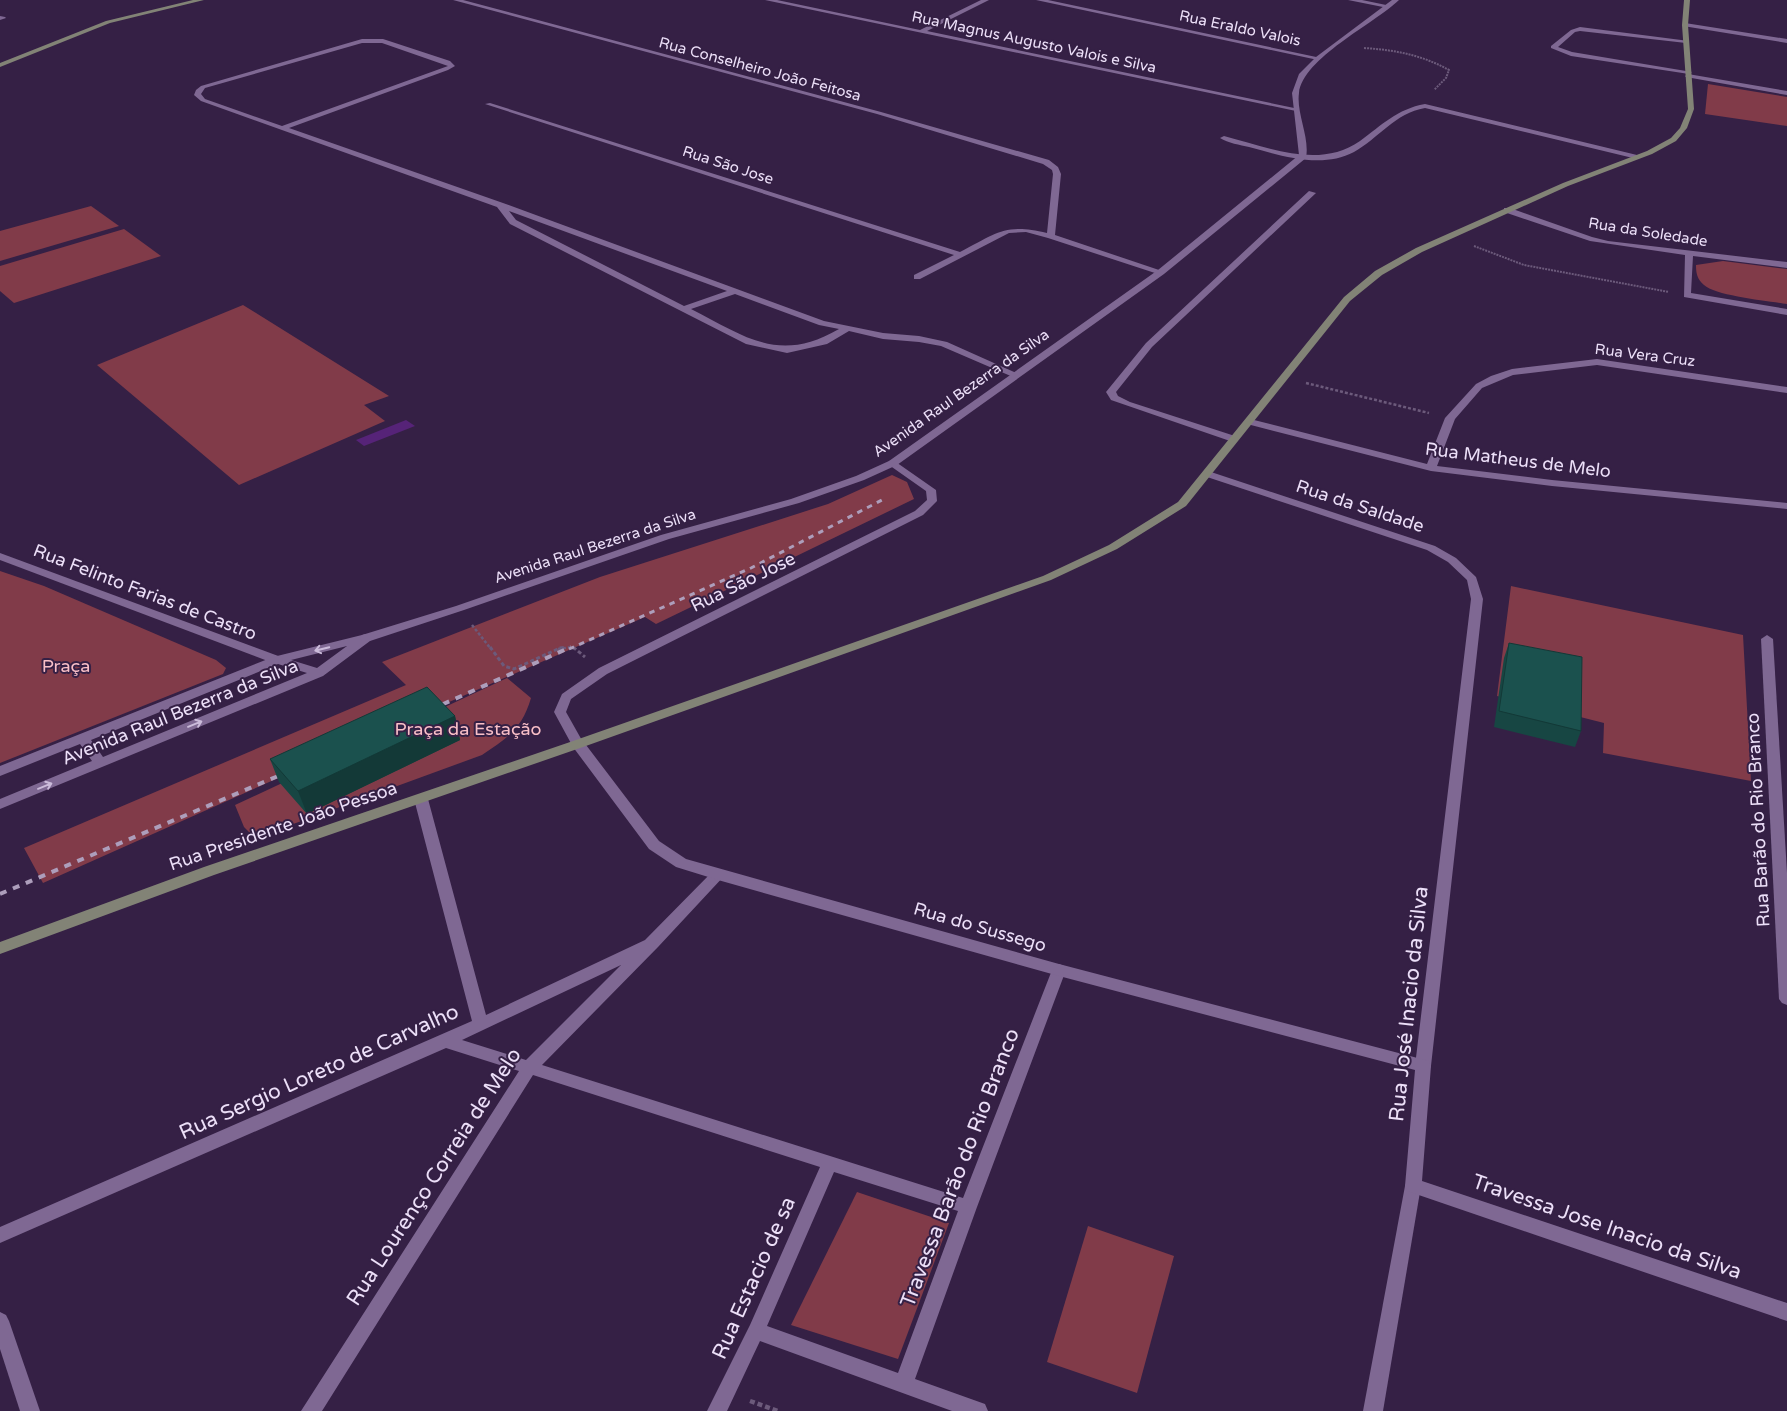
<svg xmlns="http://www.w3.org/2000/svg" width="1787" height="1411" viewBox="0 0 1787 1411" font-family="'Varela Round',sans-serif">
<rect width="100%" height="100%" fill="#352045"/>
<g fill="#813b49">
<polygon points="1708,84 1787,97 1787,126 1705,114"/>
<polygon points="91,206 119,226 0,261 0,231"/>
<polygon points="124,229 161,256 14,303 0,291 0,266"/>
<path d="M1723 261 1787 269V304C1769 301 1716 296 1704 285 1697 279 1696 273 1696 265Z"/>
<polygon points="243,305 389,396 364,405 385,421 239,485 97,365"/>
<polygon points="892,475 907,482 914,499 656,624 645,617 433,709 43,883 24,848 406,685 382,662 600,577 828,504"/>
<polygon points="0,571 44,586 216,660 226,668 223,674 0,763"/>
<polygon points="1511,586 1743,635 1751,781 1603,753 1604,723 1497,696"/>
<path d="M507 678 531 698C522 729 507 738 482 755L285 827 251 834 244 827 235 805Z"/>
<polygon points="857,1192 949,1223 898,1359 791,1325"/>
<polygon points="1088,1226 1174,1256 1137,1393 1047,1362"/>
</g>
<polygon fill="#562378" points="406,420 415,426 364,446 356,440"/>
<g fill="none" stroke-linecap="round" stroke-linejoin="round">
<g stroke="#6c5a7b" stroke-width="2" stroke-dasharray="2 1" stroke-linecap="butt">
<path d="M1364 48C1395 50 1422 55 1449 70L1446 78 1434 90"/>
<polyline points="1474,246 1524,265 1669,292"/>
</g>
<g stroke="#6c5a7b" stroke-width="2.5" stroke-dasharray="3 2" stroke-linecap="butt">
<polyline points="1306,383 1429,413"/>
<polyline points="472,625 491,649"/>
<polyline points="558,649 572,647 574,649"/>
</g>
<g stroke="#6c5a7b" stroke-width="3" stroke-dasharray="4 2.5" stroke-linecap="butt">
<polyline points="490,647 504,666 514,669 560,648 566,647"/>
<polyline points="573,647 585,657"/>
</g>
<polyline stroke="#6c5a7b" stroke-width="4.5" stroke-dasharray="5 3" stroke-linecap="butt" points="750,1401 778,1411"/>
<polygon fill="#7f6893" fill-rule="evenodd" points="1309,191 1316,193 1152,347 1116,392 1118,396 1130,402 1238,437 1238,441 1230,441 1111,400 1106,392 1146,343"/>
<g fill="#7f6893" fill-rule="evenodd">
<path d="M453 0H463L881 112 1049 160 1058 167 1061 174 1055 235 1165 272 1158 274 1048 238 1026 232 1009 233 920 279H914V275L954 255 485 104 490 103 960 252C997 233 1005 223 1047 233L1053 174 1052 170 1043 164 877 114Z"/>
<polygon points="765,0 777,0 920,30 981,0 989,0 927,31 1299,109 1296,111"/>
<polygon points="1036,0 1048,0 1321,58 1318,60"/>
<polygon points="1348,0 1362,0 1391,6 1388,8"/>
<polygon points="0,16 5,17 6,18 0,20"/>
<polygon points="1685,23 1787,39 1787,43 1683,26"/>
<polygon points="1580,27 1689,41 1686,43 1580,31 1575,32 1558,47 1572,52 1692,72 1689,74 1571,56 1551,48 1551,46 1571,30"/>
<path d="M362 39H383L450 61 455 66 448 70 289 128 503 203 824 321 883 333 919 336 947 342 1021 375 1019 377H1013L941 346 919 342 883 339 849 331 827 344 787 353 746 344 510 224 497 207 201 101 194 95 196 90 201 86ZM362 43H382L448 66 282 126 205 99 201 94 205 88ZM509 211 727 291 684 306 516 220ZM735 294 819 325 839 329C779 364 746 337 691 309Z"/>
<polygon points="1688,74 1787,91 1787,95 1686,77 1685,76"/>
<path d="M1425 104 1637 155 1641 157 1637 159 1425 108C1395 113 1379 138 1354 152 1322 169 1282 156 1249 147 1240 145 1228 143 1220 138L1224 136C1267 147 1319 170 1360 141 1382 125 1397 109 1425 104Z"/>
<polygon points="1504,208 1510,208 1592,237 1608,241 1787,262 1787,268 1693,256 1691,293 1787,309 1787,315 1684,297 1685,255 1590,241 1504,212"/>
<polygon points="1597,359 1787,387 1787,393 1597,365 1513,375 1482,388 1455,419 1437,466 1552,480 1787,503 1787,509 1552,486 1431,471 1247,424 1245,422 1250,419 1427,464 1445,418 1476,384 1491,376 1512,369"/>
<polygon points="893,460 936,490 937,501 923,515 607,674 571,699 566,712 584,744 583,747 573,747 554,712 562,694 599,668 915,511 927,500 926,491 889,465 888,463 889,461"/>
<polygon points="1208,471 1435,546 1456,558 1476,577 1483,599 1431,1066 1429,1071 1423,1073 1417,1071 1415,1066 1471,599 1467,580 1448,562 1427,550 1204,476 1203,474 1204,472"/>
<path d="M366 634 372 638 370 641 323 676 0 809V799L92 761 80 744 0 776V766L273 657ZM347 646 317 668 291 660ZM278 664 307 673 103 757 91 740Z"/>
<polygon points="1767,635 1773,639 1787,873 1787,1005 1782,1003 1779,999 1761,639"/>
<path d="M421 794 426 796 428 799 486 1015 645 940 713 871 718 870 723 871 725 875 658 947 542 1065 963 1198 1052 970 1054 966 1059 964 1064 966 1066 970 977 1207 915 1379 985 1404 988 1411H952L760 1341 727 1411H707L750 1325 820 1167 533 1075 322 1411H301L519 1071 446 1048 0 1243V1227L472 1021 414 799 416 796ZM621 965 526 1060 462 1040ZM834 1172 958 1211 898 1373 767 1326Z"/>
<polygon points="1413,1178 1419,1181 1421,1186 1383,1411 1363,1411 1405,1186 1407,1181"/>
<polygon points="0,1312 6,1315 9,1321 40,1411 20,1411 0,1349"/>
</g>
<g fill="#7f6893" fill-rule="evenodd">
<path d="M1392 0H1399C1374 24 1303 58 1299 93 1296 113 1310 137 1306 158L1164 274 897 465 864 480 799 503 669 539 464 610 370 641H362L360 638 362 635 456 606 661 535 791 499 856 476 889 461 1158 270 1299 155 1292 93 1299 74 1316 57Z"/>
<polygon points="0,553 281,657 283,660 277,664 273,663 0,560"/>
<polygon points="578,740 583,741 659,841 686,859 1059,964 1429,1061 1431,1066 1422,1181 1787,1303 1787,1321 1407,1191 1405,1186 1415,1070 1059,976 718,880 676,867 649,849 573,747 572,744 573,741"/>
</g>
<g fill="#828376" fill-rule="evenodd">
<polygon points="193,0 204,0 110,23 0,67 0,63 106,21"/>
<polygon points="1684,0 1690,0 1688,25 1694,109 1687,128 1676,141 1652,154 1568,186 1422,252 1382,275 1350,301 1186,506 1117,549 1051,580 583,747 214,875 0,954 0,942 204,867 573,741 1043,576 1109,545 1178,502 1344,297 1375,271 1416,248 1563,183 1647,151 1671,138 1680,128 1688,109 1682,25"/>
</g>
<polyline stroke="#ad9ebb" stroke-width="3" stroke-dasharray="5.5 5.5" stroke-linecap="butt" points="569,649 751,568 882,500"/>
<g stroke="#ad9ebb" stroke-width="4" stroke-dasharray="7 7" stroke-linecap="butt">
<polyline points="430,710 571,647"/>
<polyline points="0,894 290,771"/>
</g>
</g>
<g fill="#174643">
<polygon points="1509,643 1581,731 1575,747 1494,727 1504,658"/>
<polygon points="455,716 460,740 307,814 279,782 270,759"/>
</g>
<polygon fill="#133937" points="455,716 460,740 307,814 298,791"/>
<g fill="#1b514e" stroke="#133937">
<polygon points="1509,643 1582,657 1581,731 1499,711"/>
<polygon points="427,687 455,716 298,791 270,759"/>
</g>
<defs><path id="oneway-shaft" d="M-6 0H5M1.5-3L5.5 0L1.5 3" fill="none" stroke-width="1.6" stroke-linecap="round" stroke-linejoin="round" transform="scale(1.25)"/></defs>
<g stroke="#cbbbda">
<use href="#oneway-shaft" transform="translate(322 649) rotate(166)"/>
<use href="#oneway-shaft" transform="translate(195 724) rotate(-22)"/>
<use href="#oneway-shaft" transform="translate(45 786) rotate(-22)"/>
</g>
<g text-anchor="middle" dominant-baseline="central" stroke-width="4" stroke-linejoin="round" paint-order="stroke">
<g font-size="15" fill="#ecdff8" stroke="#352045">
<text transform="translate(1240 28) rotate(12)">Rua Eraldo Valois</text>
<text transform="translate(1034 42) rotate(12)">Rua Magnus Augusto Valois e Silva</text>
<text transform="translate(760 69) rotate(15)">Rua Conselheiro João Feitosa</text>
<text transform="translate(728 165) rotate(18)">Rua São Jose</text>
<text transform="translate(1648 232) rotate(9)">Rua da Soledade</text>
<text transform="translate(1645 355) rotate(7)">Rua Vera Cruz</text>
<text transform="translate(961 393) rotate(-35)">Avenida Raul Bezerra da Silva</text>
<text transform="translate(595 546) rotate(-18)">Avenida Raul Bezerra da Silva</text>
</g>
<g font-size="18" fill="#ecdff8" stroke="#352045">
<text transform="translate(1518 460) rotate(7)">Rua Matheus de Melo</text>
<text transform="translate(1360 506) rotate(18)">Rua da Saldade</text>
<text transform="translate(743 582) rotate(-26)">Rua São Jose</text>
<text transform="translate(145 592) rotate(21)">Rua Felinto Farias de Castro</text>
<text transform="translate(180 712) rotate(-22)">Avenida Raul Bezerra da Silva</text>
<text transform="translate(1758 820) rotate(-93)">Rua Barão do Rio Branco</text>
<text transform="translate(283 826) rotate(-19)">Rua Presidente João Pessoa</text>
<text transform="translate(980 927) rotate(16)">Rua do Sussego</text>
</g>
<g font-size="18" fill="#f9bfc7" stroke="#352045">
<text x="66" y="666">Praça</text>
<text x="468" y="729">Praça da Estação</text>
</g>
<g font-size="21" fill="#ecdff8" stroke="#352045">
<text transform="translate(1409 1004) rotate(-84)">Rua José Inacio da Silva</text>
<text transform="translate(319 1072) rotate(-24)">Rua Sergio Loreto de Carvalho</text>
<text transform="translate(960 1168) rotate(-69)">Travessa Barão do Rio Branco</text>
<text transform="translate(434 1177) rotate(-57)">Rua Lourenço Correia de Melo</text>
<text transform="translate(1607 1227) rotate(19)">Travessa Jose Inacio da Silva</text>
<text transform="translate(754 1278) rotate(-66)">Rua Estacio de sa</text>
</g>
</g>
</svg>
